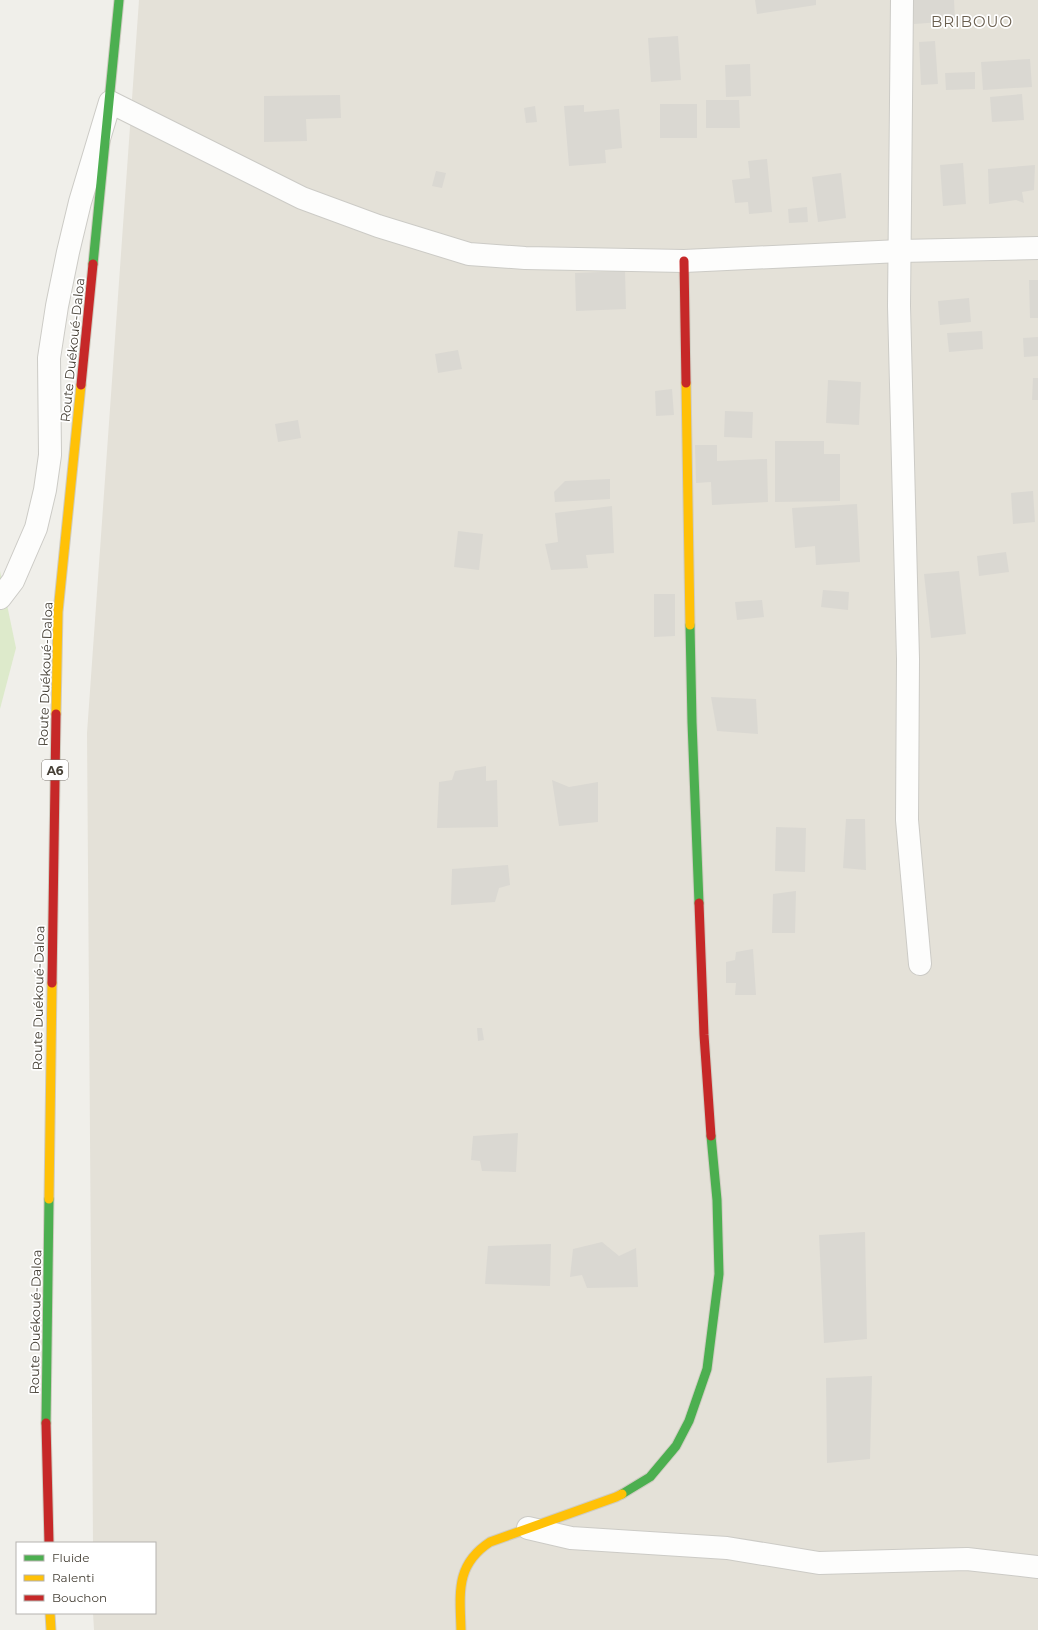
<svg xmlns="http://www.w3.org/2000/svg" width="1038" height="1630" viewBox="0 0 1038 1630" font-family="Montserrat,sans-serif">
<rect width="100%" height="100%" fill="#f0efea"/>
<polygon fill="#e4e1d8" points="139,0 1038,0 1038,1630 94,1630 93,1613 155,1613 155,1543 93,1543 87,733"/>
<polygon fill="#ddeacb" points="0,571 16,648 0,709"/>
<g fill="#dad8d2">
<polygon points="755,0 816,0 816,5 757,14"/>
<polygon points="912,0 954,0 955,21 914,24"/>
<polygon points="678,36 681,80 651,82 648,38"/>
<polygon points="935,41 938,84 921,85 919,42"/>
<polygon points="1030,59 1032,87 983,90 981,62"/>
<polygon points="750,64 751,96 726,97 725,65"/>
<polygon points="975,72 975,89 946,90 945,73"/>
<polygon points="1022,94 1024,120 992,122 990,97"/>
<polygon points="340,95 341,118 306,119 307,141 264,142 264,96"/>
<polygon points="706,100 739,100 740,128 706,128"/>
<rect x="660" y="104" width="37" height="34"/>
<polygon points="584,105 584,112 619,109 622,148 605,150 606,163 569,166 564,106"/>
<polygon points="535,106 537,122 526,123 524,108"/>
<polygon points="767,159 772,212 749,214 748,202 735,203 732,180 750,178 748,161"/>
<polygon points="963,163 966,204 943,206 940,165"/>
<polygon points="1035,165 1034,190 1022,192 1024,203 1016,200 989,204 988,169"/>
<polygon points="436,171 446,173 442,188 432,186"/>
<polygon points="841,173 846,218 818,222 812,177"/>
<polygon points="807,207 808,222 789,223 788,209"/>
<polygon points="625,271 626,309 576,311 575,273"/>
<polygon points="1029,280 1038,280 1038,318 1030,318"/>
<polygon points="969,298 971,322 940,325 938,301"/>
<polygon points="982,331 983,349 949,352 947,333"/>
<polygon points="1038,337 1038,356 1024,357 1023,338"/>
<polygon points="458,350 462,369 438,373 435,354"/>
<polygon points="1033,378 1038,378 1038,400 1032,400"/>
<polygon points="828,380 861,382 859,425 826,423"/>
<polygon points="672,389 674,415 656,416 655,391"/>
<polygon points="725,411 753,412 752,438 724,437"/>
<polygon points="298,420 301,438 278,442 275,424"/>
<polygon points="775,441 824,441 824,454 840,454 840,501 775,502"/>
<polygon points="695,445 717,445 717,461 767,459 768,502 712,505 711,482 696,483"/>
<polygon points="610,479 610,499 555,502 554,492 565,481"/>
<polygon points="1033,491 1035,522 1013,524 1011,493"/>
<polygon points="857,504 860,562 816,565 815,546 795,548 792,508"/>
<polygon points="612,506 614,553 586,555 588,568 551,570 545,544 558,542 555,513"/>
<polygon points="458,531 483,534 479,570 454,567"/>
<polygon points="1006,552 1009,572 979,576 977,556"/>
<polygon points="959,571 966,634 931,638 924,574"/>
<polygon points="823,590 849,592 848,610 821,607"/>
<polygon points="654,594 675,594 675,636 654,637"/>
<polygon points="762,600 764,617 737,620 735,602"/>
<polygon points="711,697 756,699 758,734 717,731"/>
<polygon points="486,766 486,781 497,780 498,827 437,828 439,782 452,780 455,771"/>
<polygon points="552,780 569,787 598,782 598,822 559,826"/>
<polygon points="846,819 865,819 866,870 843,868"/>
<polygon points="776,827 806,828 805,872 775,871"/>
<polygon points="508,865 510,885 499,888 495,902 451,905 452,869"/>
<polygon points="796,891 795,933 772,933 773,894"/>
<polygon points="753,949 756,995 735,995 736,983 726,983 726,962 735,960 736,952"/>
<polygon points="477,1028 482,1028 484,1040 478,1041"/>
<polygon points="518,1133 516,1172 482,1171 480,1161 471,1160 473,1136"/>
<polygon points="865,1232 867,1339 824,1343 819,1235"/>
<polygon points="602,1242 619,1256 636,1248 638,1287 587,1288 582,1275 570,1277 573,1249"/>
<polygon points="551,1244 550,1286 485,1284 488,1246"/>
<polygon points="872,1376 870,1459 827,1463 826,1378"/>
</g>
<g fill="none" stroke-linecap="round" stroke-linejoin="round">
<defs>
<g id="street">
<polyline points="902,0 899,306 908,659 907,820 920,964"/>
<polyline points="0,598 13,581 36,528 45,490 50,455 49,358 57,306 68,252 80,202 110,102 302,198 378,226 469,254 525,258 684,261 900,251 1038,248"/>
<polyline points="528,1528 571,1538 727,1548 819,1563 967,1559 1038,1567"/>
</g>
<g id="fast">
<polyline points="93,264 119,0"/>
<polyline points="690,625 692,722 699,903"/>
<polyline points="46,1423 49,1199"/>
<polyline points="622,1494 650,1477 676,1446 689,1421 707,1369 719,1274 717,1200 711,1136"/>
</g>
<g id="slow">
<polyline points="686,383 690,625"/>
<polyline points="56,714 58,612 81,385"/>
<polyline points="49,1199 52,983"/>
<polyline points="50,1613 51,1630"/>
<path d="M461 1630C460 1593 455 1565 490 1542L616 1497 622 1494"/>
</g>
<g id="jam">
<polyline points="684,261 686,383"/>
<polyline points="81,385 93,264"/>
<polyline points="699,903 704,1035 711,1136"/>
<polyline points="52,983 56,714"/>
<polyline points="46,1423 49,1543"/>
</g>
</defs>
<use href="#street" stroke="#cccbc6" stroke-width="24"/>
<use href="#fast" stroke="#cfccc1" stroke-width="11"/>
<use href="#slow" stroke="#cfccc1" stroke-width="11"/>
<use href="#jam" stroke="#cfccc1" stroke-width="11"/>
<use href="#street" stroke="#fdfdfc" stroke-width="22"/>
<use href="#fast" stroke="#4caf50" stroke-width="9"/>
<use href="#slow" stroke="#ffc107" stroke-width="9"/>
<use href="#jam" stroke="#c62828" stroke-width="9"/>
</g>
<g text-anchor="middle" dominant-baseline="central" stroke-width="3.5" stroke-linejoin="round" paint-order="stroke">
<rect fill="#fff" stroke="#7e7972" stroke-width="1" x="42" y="760" width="26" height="20" rx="3"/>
<g font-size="12" font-weight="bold" fill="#464036">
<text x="55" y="770">A6</text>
</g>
<g font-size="13" fill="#464036" stroke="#fff">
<text transform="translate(72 350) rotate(-84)">Route Duékoué-Daloa</text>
<text transform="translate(45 674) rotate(-88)">Route Duékoué-Daloa</text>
<text transform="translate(38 998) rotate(-89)">Route Duékoué-Daloa</text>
<text transform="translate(35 1322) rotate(-89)">Route Duékoué-Daloa</text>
</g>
<g font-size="15" letter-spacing="1" fill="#695e4e" stroke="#fff">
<text x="972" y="21">BRIBOUO</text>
</g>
</g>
<rect x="16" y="1542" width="140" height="72" fill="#ffffff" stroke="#b5b3af"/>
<rect x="24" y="1555" width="20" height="6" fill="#4caf50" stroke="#b5b3af"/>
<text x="52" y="1562" font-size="12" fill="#464036">Fluide</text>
<rect x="24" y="1575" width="20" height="6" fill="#ffc107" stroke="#b5b3af"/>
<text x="52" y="1582" font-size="12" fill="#464036">Ralenti</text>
<rect x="24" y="1595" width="20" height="6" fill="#c62828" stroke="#b5b3af"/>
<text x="52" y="1602" font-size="12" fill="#464036">Bouchon</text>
</svg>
